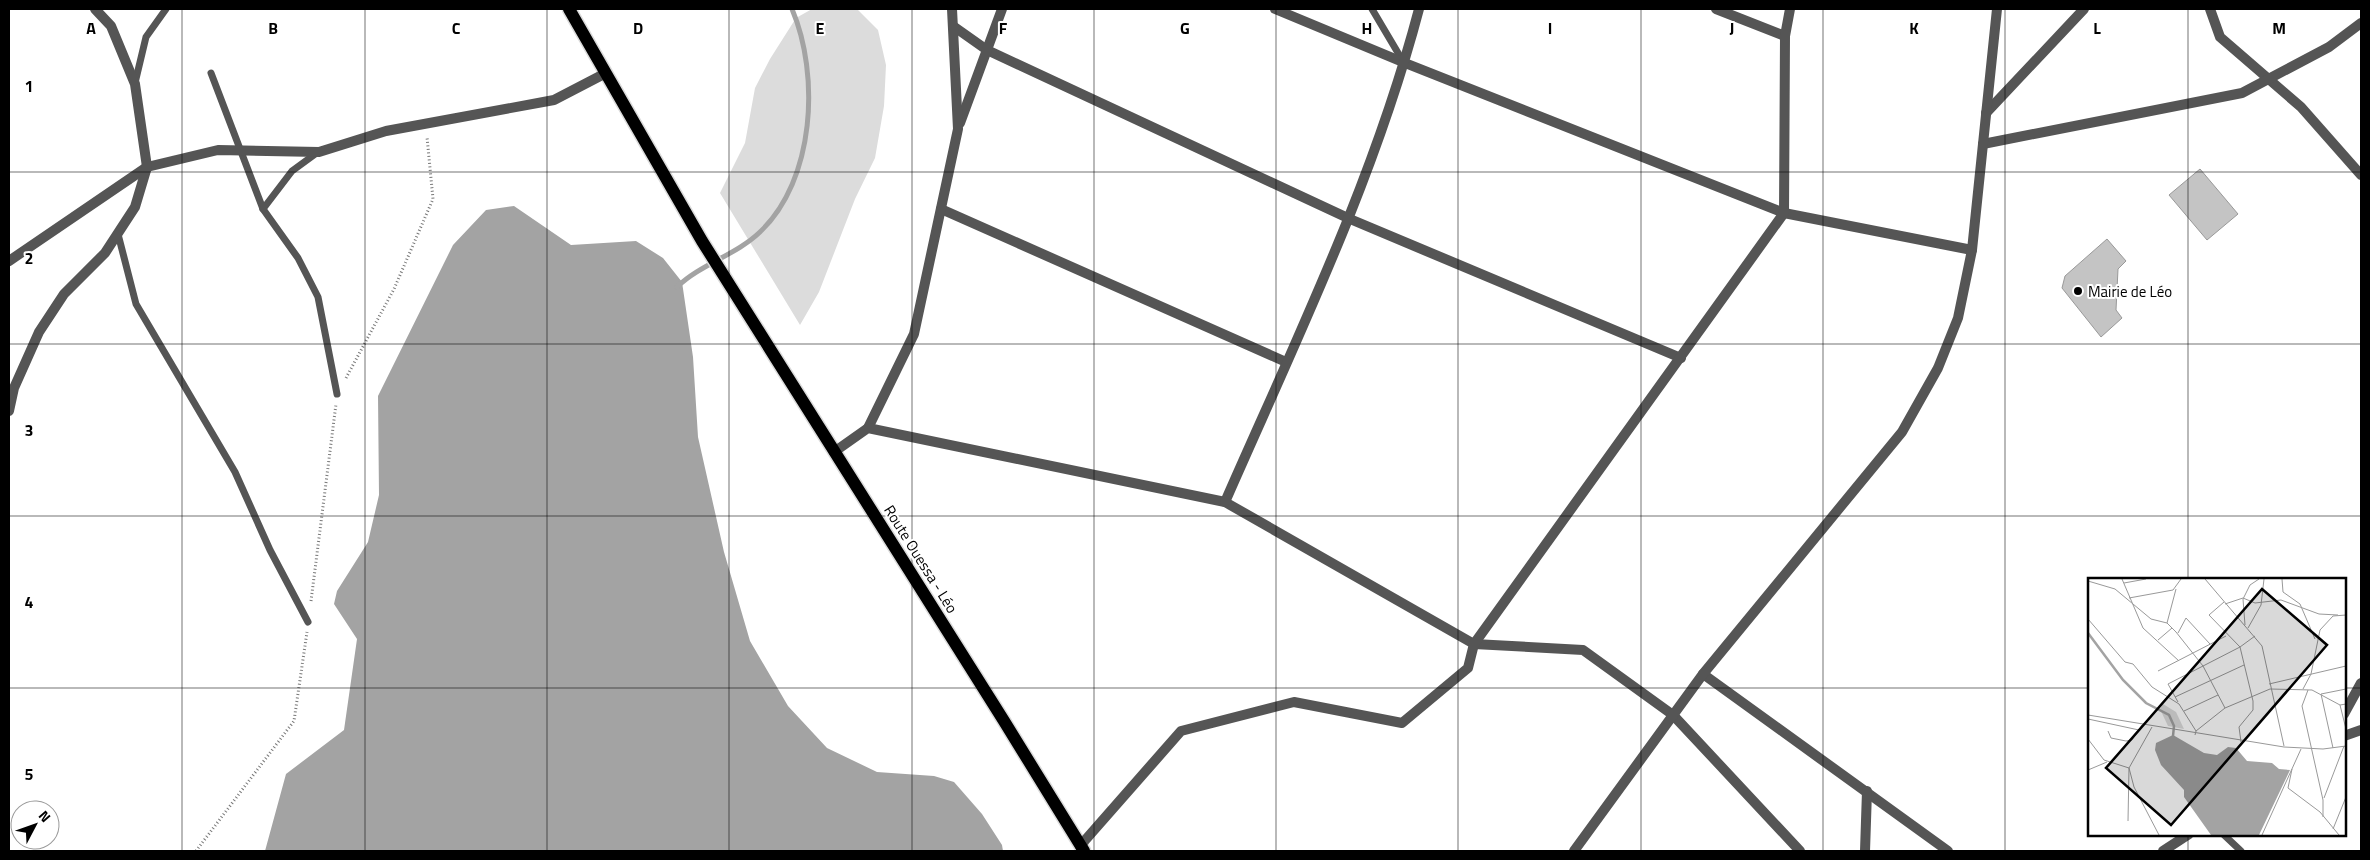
<svg xmlns="http://www.w3.org/2000/svg" width="2370" height="860" viewBox="0 0 2370 860" font-family="'Titillium Web',sans-serif">
<rect width="100%" height="100%" fill="#fff"/>
<polygon fill="#dcdcdc" points="812,9 857,9 878,30 886,65 884,106 875,158 855,199 819,292 800,325 720,193 745,143 755,88 770,59 796,18"/>
<polygon fill="#a3a3a3" points="514,206 571,245 636,241 663,258 682,282 693,357 698,437 724,552 750,641 788,706 827,748 877,772 934,776 954,782 982,814 1002,845 1003,851 265,851 286,774 344,730 357,639 334,604 337,591 368,542 379,495 378,396 453,245 486,210"/>
<g fill="none" stroke-linecap="round" stroke-linejoin="round">
<path stroke="#a3a3a3" stroke-width="5" d="M677 287C701 264 736 255 760 232 815 180 820 75 792 9"/>
</g>
<g fill="#c4c4c4" stroke="#999">
<polygon points="2200,169 2238,214 2207,240 2169,195"/>
<polygon points="2107,239 2126,261 2118,269 2116,310 2122,318 2101,337 2062,288 2065,276"/>
</g>
<g fill="none" stroke-linecap="round" stroke-linejoin="round">
<defs>
<polyline id="primary" points="569,9 702,241 1004,721 1084,851"/>
</defs>
<use href="#primary" stroke="#dbdbdb" stroke-width="15"/>
<g stroke="#777" stroke-width="3" stroke-dasharray="1 2.5" stroke-linecap="butt">
<polyline points="346,378 394,289 433,199 427,137"/>
<polyline points="311,601 336,404"/>
<polyline points="196,851 294,721 307,632"/>
</g>
<g stroke="#555" stroke-width="7">
<polyline points="1372,9 1404,63"/>
<polyline points="211,73 263,209 298,258 318,297 337,394"/>
<polyline points="135,83 146,37 166,9"/>
<polyline points="263,209 292,171 318,152"/>
<polyline points="118,234 136,304 235,472 270,550 308,622"/>
<polyline points="2223,834 2241,851"/>
</g>
<g stroke="#555" stroke-width="10">
<polyline points="1275,9 1405,63 1784,213 1972,250"/>
<polyline points="1716,9 1785,36"/>
<polyline points="2210,9 2220,37 2301,107 2361,175"/>
<polyline points="953,26 987,50 1350,219 1681,358"/>
<polyline points="1986,113 2084,9"/>
<polyline points="960,123 1002,9"/>
<polyline points="1983,144 2242,93 2329,47 2361,23"/>
<polyline points="941,209 1286,362"/>
<polyline points="9,261 147,167 218,150 319,152 386,131 554,100 606,73"/>
<polyline points="9,411 14,388 39,332 64,294 105,253 135,207 147,167 135,84 111,26 95,9"/>
<polyline points="868,428 914,334 958,129 952,9"/>
<polyline points="834,452 868,428 1225,502 1474,644 1583,650 1673,715 1800,851"/>
<path d="M1225 502C1296 340 1374 180 1419 9"/>
<polyline points="1703,674 1948,851"/>
<polyline points="2344,714 2361,683"/>
<polyline points="2344,736 2361,730"/>
<polyline points="1080,846 1181,731 1294,702 1402,723 1468,668 1474,644 1784,213 1785,36 1790,9"/>
<polyline points="1574,851 1703,674 1902,432 1938,368 1958,318 1972,250 1997,9"/>
<polyline points="1865,851 1867,791"/>
<polyline points="2163,851 2189,834"/>
</g>
<use href="#primary" stroke="#000" stroke-width="12"/>
</g>
<path fill="none" stroke="#000" stroke-width="1" stroke-opacity="0.55" d="M182 9V851M365 9V851M547 9V851M729 9V851M912 9V851M1094 9V851M1276 9V851M1458 9V851M1641 9V851M1823 9V851M2005 9V851M2188 9V579M9 172H2361M9 344H2361M9 516H2361M9 688H2089M2344 688H2361M2188 834V851"/>
<circle fill="#000" stroke="#fff" stroke-width="2" cx="2078" cy="291" r="5"/>
<g text-anchor="middle" dominant-baseline="central" stroke-width="4" stroke-linejoin="round" paint-order="stroke">
<g font-size="15" fill="#000" stroke="#fff" text-anchor="start">
<text x="2088" y="291">Mairie de Léo</text>
</g>
<g font-size="15" fill="#000" stroke="#fff">
<text transform="translate(921 559) rotate(58)">Route Ouessa - Léo</text>
</g>
</g>
<g transform="translate(2088 578)">
<rect width="258" height="258" fill="#fff"/>
<path d="M75 126 88 134 96 151 80 148 72 131Z" fill="#dcdcdc"/>
<path d="M85 157 116 175 129 177 140 169 148 170 159 183 184 185 191 191 202 192 171 257H123L96 219V212L73 187 67 172 68 165Z" fill="#a3a3a3"/>
<path fill="none" stroke="#a3a3a3" stroke-width="2.5" d="M0 55 35 102 58 125 81 137 86 148 85 158"/>
<path fill="none" stroke="#999" stroke-width="1" d="M34 1 55 50 91 83M117 1 174 68 196 168M194 1 195 14 212 26 227 61M0 3 27 11 63 41 79 45 88 54 115 88 137 130M36 5 58 1M41 20 85 12 93 1M136 24 121 37 152 69 165 123V132L151 149 153 164M137 26 155 20 167 25 193 22 231 36 250 37M0 41 37 84 45 86 64 109 91 126 108 153M79 45 88 11M157 47 155 21 162 7 171 1M160 50 173 27 176 1M90 55 98 40 122 66M70 62 84 50M70 93 138 58M181 106 258 88M215 111 223 96 232 52 245 38 258 37M220 112 214 128 235 222V239M87 119 156 87M90 124 80 106 152 69 167 58M252 127 258 151M96 133 130 117M0 137 196 169 235 171 258 168M0 141 51 152M20 153 23 160 38 163 44 162 54 147M107 157 108 153 137 130 182 111 224 112 252 127 258 126M0 161 16 182 41 190 46 209 71 257M245 170 233 116 258 111M204 191 200 210 232 234 251 257M0 192 19 184M236 220 256 168M40 243 41 190 64 149M245 251 258 219M174 257 213 171"/>
<path fill="#000" fill-opacity="0.15" stroke="#000" stroke-width="2.5" d="M174 11 239 67 83 247 18 190Z"/>
<rect width="258" height="258" fill="none" stroke="#000" stroke-width="2.5"/>
</g>
<g font-size="16" text-anchor="middle" font-weight="bold" fill="#000" stroke="#fff" stroke-width="4" stroke-linejoin="round" paint-order="stroke">
<text x="91" y="34">A</text>
<text x="273" y="34">B</text>
<text x="456" y="34">C</text>
<text x="638" y="34">D</text>
<text x="820" y="34">E</text>
<text x="1003" y="34">F</text>
<text x="1185" y="34">G</text>
<text x="1367" y="34">H</text>
<text x="1550" y="34">I</text>
<text x="1732" y="34">J</text>
<text x="1914" y="34">K</text>
<text x="2097" y="34">L</text>
<text x="2279" y="34">M</text>
<text x="29" y="92">1</text>
<text x="29" y="264">2</text>
<text x="29" y="436">3</text>
<text x="29" y="608">4</text>
<text x="29" y="780">5</text>
</g>
<rect width="2370" height="860" fill="none" stroke="#000000" stroke-width="20"/>
<g transform="translate(35 825) rotate(49)"><circle r="24" fill="#ffffff" stroke="#999999"/>
<path d="M0-4L9 19L0 12L-9 19Z" fill="#000000"/>
<text y="-8" font-size="14" font-weight="bold" text-anchor="middle" fill="#000000">N</text>
</g>
</svg>
